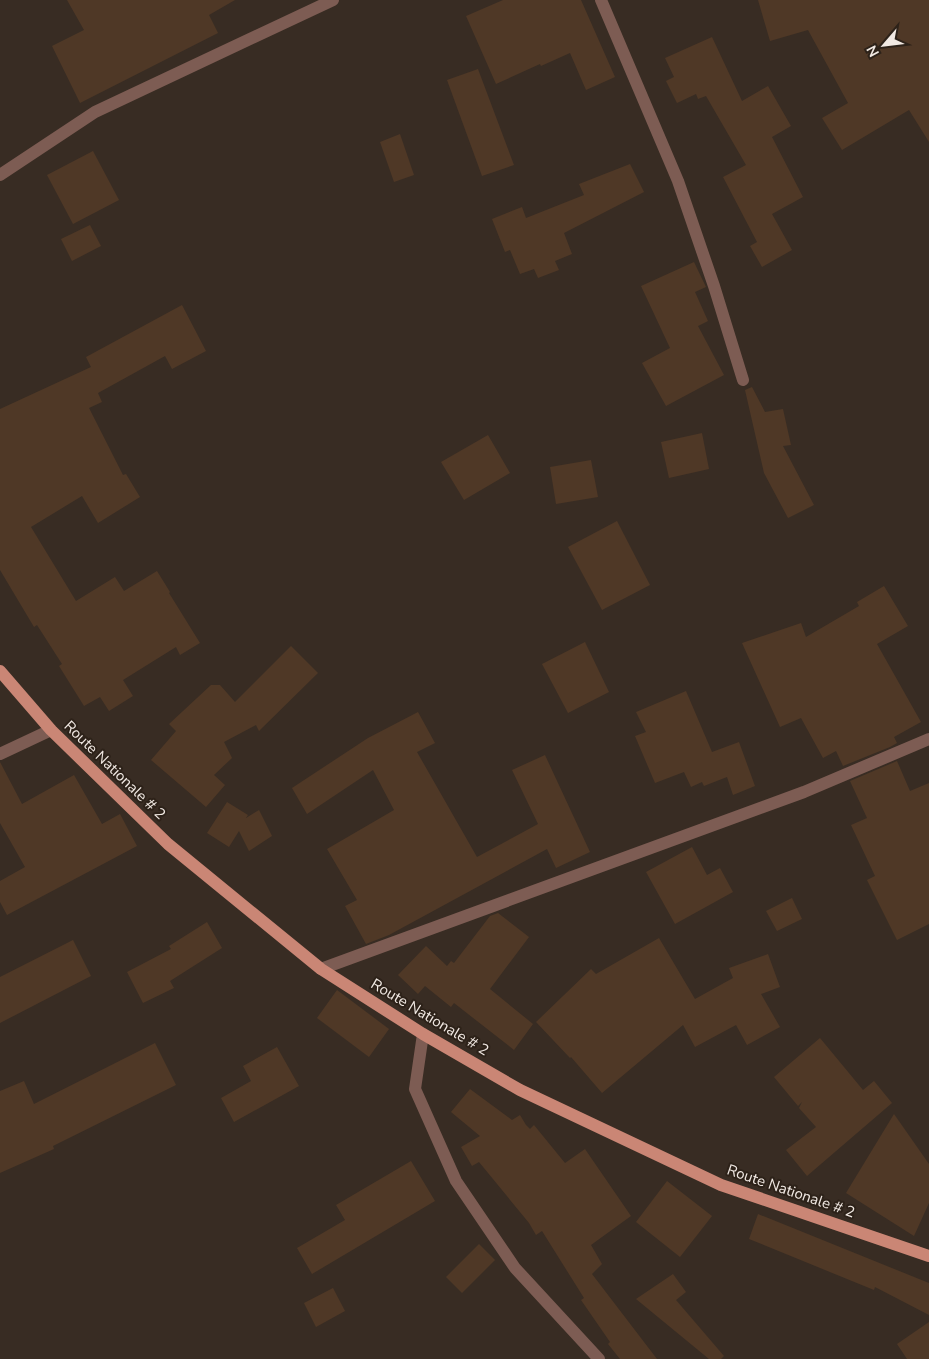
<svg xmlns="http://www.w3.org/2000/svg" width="929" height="1359" viewBox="0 0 929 1359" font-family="'Nunito Sans',sans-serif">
<rect width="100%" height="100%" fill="#382c23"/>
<g fill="#4f3826">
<polygon points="67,0 235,0 209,15 218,33 80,103 52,46 84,30"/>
<polygon points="503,0 581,0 615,77 586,90 570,53 541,66 540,64 496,84 466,16"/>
<polygon points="758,0 929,0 929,142 909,110 842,150 822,118 848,103 808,30 770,41"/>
<polygon points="712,37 742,101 768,86 791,126 772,137 803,197 772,214 792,250 762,267 750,246 757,242 723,177 746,165 706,96 698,99 696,94 677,103 666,81 674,77 665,58"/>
<polygon points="478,69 514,165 482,176 447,80"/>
<polygon points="400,134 414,175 394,182 380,142"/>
<polygon points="93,151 119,200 73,224 47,175"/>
<polygon points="630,164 644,192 564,233 572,254 555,261 559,270 538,278 534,269 520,274 510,250 505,252 492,219 522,207 526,218 584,195 579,184"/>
<polygon points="90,225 101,246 72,261 61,239"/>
<polygon points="694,262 706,287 695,292 708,321 698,326 724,375 666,406 642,363 670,348 641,286"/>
<polygon points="182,305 206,351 172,369 165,356 98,393 102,402 89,408 123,475 126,474 140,497 98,523 82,496 31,527 76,601 115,577 124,591 157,571 170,592 169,593 200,643 180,655 176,647 123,680 133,696 109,711 100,697 84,706 59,666 62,664 37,625 34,627 0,570 0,409 91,367 86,357"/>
<polygon points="752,387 765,412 783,409 791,445 783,446 814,505 788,518 764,473 745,390"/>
<polygon points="702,433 709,469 669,478 661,442"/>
<polygon points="488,435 510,473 464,500 441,462"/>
<polygon points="591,460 598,497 556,504 550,467"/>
<polygon points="617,521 650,585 602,610 568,547"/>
<polygon points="884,586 908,626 877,644 921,722 894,737 897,743 890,747 843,766 836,751 823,758 801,718 780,727 742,643 801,623 806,637 859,606 857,602"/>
<polygon points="585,642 609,692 568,713 542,664"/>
<polygon points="291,646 318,673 259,731 256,725 224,742 232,758 214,775 225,785 206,807 151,760 176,731 169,724 211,685 220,685 235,702"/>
<polygon points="686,691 712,752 739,742 755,786 733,795 727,777 704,786 702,782 691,787 684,772 655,783 635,736 646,732 636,712"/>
<polygon points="418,712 435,743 417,752 477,857 538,824 512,770 545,755 590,852 556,868 547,849 389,935 366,944 345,906 357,900 327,849 394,810 373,770 307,814 292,788 368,738"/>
<polygon points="897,761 910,791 929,783 929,924 897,940 867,880 875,876 851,825 867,818 850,781"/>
<polygon points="0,762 22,804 74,775 102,824 120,814 137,846 7,915 0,902 0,881 25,867 0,823"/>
<polygon points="227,802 248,815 246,818 259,810 272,836 249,851 239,831 229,847 207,833"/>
<polygon points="692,847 707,875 720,868 733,892 675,924 646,872"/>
<polygon points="792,898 802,919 777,931 766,911"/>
<polygon points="498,913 529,937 490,989 533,1024 514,1050 454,1003 451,1007 425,986 418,994 398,975 426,946 447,966 451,961 454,963 490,916"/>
<polygon points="207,922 222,948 170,981 174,988 143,1003 127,972 171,949 169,946"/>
<polygon points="659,938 695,999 733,978 729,968 768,954 780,987 761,994 780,1027 747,1045 736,1025 695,1047 683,1025 602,1093 571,1057 570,1058 536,1022 591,969 596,974"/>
<polygon points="73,940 91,976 0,1023 0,977"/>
<polygon points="337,990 389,1029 369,1057 317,1018"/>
<polygon points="820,1038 863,1090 874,1081 892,1103 807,1176 786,1150 816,1127 799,1108 802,1102 798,1106 774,1077"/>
<polygon points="155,1043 176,1085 53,1146 54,1149 0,1173 0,1091 24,1081 34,1104"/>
<polygon points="277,1047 299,1086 234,1122 221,1098 251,1081 243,1066"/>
<polygon points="470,1089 512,1120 520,1115 526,1125 530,1129 534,1125 565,1163 585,1149 631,1216 591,1245 602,1264 592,1274 657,1359 620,1359 608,1344 610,1342 581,1300 584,1298 542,1231 536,1235 529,1223 479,1162 472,1166 461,1147 480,1136 451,1112"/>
<polygon points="894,1114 929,1164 929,1203 914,1236 846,1193"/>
<polygon points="411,1161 435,1201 312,1274 297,1248 345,1220 336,1205"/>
<polygon points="667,1181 712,1216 680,1257 636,1222"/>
<polygon points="758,1214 929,1283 929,1315 875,1287 874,1290 749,1239"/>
<polygon points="479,1244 495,1260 462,1293 446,1277"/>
<polygon points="673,1274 686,1292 676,1300 724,1356 721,1359 709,1359 636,1299"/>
<polygon points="333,1288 345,1311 316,1327 304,1303"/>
<polygon points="929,1322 929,1359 907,1359 897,1344"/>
</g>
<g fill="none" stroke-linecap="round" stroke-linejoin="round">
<g stroke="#7d5c53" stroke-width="12">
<polyline points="601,0 678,181 714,286 743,380"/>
<polyline points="0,175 95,112 333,0"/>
<polyline points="0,754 51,730"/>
<polyline points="321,969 804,792 929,739"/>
<polyline points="423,1034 415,1089 456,1181 515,1268 599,1359"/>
</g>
<polyline stroke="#ca8675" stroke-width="12" points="0,671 51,730 168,844 321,969 423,1034 520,1090 721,1185 929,1256"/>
</g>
<g text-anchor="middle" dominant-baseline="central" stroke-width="4" stroke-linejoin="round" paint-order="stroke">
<g font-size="15" fill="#f1e9e3" stroke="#2d2219">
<text transform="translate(115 770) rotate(44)">Route Nationale # 2</text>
<text transform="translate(430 1017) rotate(31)">Route Nationale # 2</text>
<text transform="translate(791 1191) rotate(19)">Route Nationale # 2</text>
</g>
</g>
<g transform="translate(884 45) rotate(242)" stroke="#2d2219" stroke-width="4" paint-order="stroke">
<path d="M0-4L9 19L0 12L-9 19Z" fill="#f1e9e3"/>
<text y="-8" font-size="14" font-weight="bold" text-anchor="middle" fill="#f1e9e3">N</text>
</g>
</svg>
